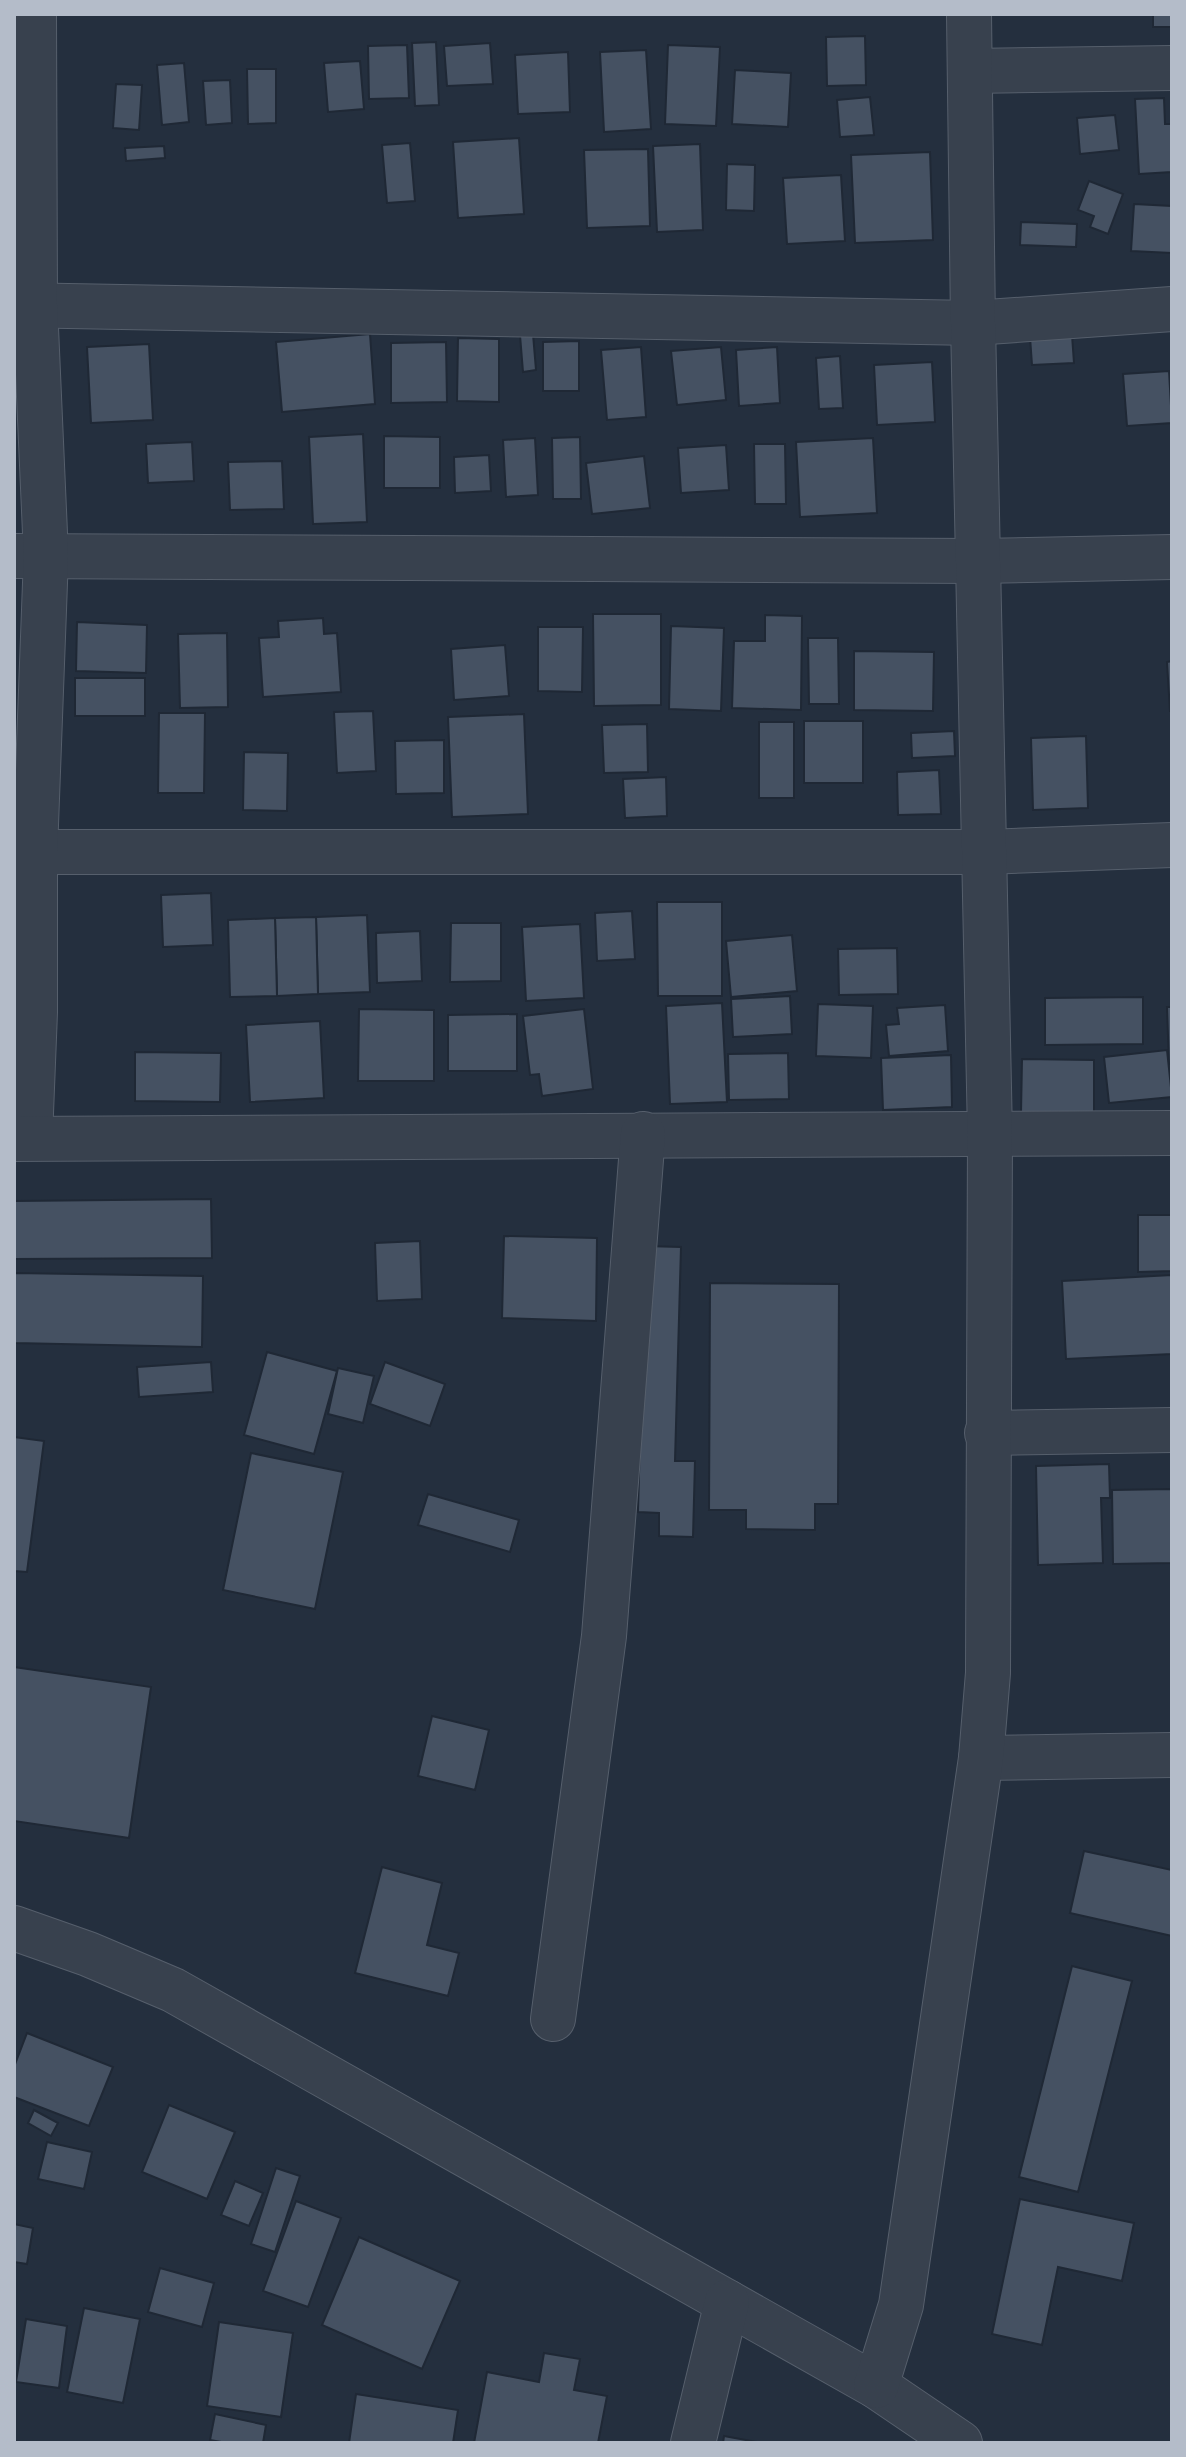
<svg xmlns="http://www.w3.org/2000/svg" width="1186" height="2457" viewBox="0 0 1186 2457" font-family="'Public Sans',sans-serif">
<rect width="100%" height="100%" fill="#242f3e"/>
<g fill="#455162" stroke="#1f2835" stroke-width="2">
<rect x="1153" y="14" width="19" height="13"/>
<polygon points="865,36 866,85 827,86 826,37"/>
<polygon points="436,42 439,105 415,106 412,43"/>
<polygon points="490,43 493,84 447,86 444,46"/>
<polygon points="407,45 409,98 369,99 368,46"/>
<polygon points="668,45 720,47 716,126 665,124"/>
<polygon points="646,50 651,129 604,132 600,52"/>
<polygon points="568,52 570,112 518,114 515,55"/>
<polygon points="360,61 364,109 328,112 324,63"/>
<polygon points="184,63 189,122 162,125 157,65"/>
<polygon points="247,69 276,69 276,123 248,124"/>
<polygon points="735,70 791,73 788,127 732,124"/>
<polygon points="230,80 232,123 206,125 203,81"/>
<polygon points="116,84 142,85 139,130 113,128"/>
<polygon points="870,97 874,135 840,137 837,100"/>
<polygon points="1164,98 1165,124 1172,124 1172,172 1139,174 1135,99"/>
<polygon points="1115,115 1119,150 1080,154 1077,118"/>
<polygon points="519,138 524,214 458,218 453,142"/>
<polygon points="410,143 415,201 387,203 382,145"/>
<polygon points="700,144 703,230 657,232 653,146"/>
<polygon points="164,146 165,158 126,161 125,148"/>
<polygon points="648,149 650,226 587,228 584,150"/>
<polygon points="930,152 933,240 855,243 851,155"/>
<polygon points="727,164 755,165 754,211 726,210"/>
<polygon points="841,175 845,241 787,244 783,178"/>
<polygon points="1089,181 1123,194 1108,234 1090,227 1094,216 1078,210"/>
<polygon points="1134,204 1172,206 1172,253 1131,251"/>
<polygon points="1021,222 1077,224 1076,247 1020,245"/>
<polygon points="532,322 536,370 523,372 519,323"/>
<polygon points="370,334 375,404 282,412 276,342"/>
<polygon points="1072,335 1074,363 1032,365 1030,337"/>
<polygon points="458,338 499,339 499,402 457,401"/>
<polygon points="579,341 579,391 543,391 543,342"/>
<polygon points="446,342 447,402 391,403 391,343"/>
<polygon points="149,344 153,420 91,423 87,347"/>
<polygon points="641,347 646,417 607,420 601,350"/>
<polygon points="721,347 726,400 677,405 671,351"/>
<polygon points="777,347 780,403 739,406 736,350"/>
<polygon points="840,356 843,408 819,409 816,358"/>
<polygon points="932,362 935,422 877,425 874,365"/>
<polygon points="1169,371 1172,423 1127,426 1123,374"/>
<polygon points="363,434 367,522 313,524 309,437"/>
<polygon points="384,436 440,437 440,488 384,488"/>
<polygon points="580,437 581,499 553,499 552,438"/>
<polygon points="535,438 538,495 506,497 503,440"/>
<polygon points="873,438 877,513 800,517 796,442"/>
<polygon points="192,442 194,481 148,483 146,444"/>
<polygon points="754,444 785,444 786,504 755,504"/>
<polygon points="726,445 729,490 681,493 678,448"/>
<polygon points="489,455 491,491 455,493 454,457"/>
<polygon points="644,456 650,508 592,514 586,463"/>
<polygon points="282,461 284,509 230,510 228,462"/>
<polygon points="593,614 661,614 661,705 594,706"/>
<polygon points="765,615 802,616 801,710 732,708 734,641 765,641"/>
<polygon points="323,618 324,634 337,633 341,692 263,697 259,638 279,637 278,621"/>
<polygon points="77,622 147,625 146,673 76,671"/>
<polygon points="671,626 724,628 721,711 669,709"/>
<polygon points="538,627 583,627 582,692 538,691"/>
<polygon points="227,633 228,707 180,708 178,634"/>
<polygon points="808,638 838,638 839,704 809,704"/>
<polygon points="505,645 509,696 454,700 451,649"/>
<polygon points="854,651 934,652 933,711 854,710"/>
<polygon points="1172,661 1172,711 1170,711 1167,662"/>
<rect x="75" y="678" width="70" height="38"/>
<polygon points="373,711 376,771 337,773 334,712"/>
<polygon points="159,713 205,713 204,793 158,793"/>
<polygon points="524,714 528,814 452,817 448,717"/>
<rect x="804" y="721" width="59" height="62"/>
<rect x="759" y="722" width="35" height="76"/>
<polygon points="647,724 648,772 604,773 602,725"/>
<polygon points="954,731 955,756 912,758 911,733"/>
<polygon points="1086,736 1088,808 1033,810 1031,738"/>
<polygon points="444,740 444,793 396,794 395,741"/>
<polygon points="244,752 288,753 287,811 243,810"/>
<polygon points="939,770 941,814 898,815 897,772"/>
<polygon points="666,777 667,816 625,818 623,779"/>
<polygon points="211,893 213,945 163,947 161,895"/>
<polygon points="657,902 722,902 722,996 658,996"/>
<polygon points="632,911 635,959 597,961 595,913"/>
<polygon points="367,915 370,992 318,994 316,917"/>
<polygon points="316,917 318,994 277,996 275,918"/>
<polygon points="275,918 277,996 230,997 228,920"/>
<polygon points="451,923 501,923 501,981 450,982"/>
<polygon points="580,924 584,998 526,1001 522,927"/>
<polygon points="420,931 422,981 377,983 376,933"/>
<polygon points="792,935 797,991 731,997 726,941"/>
<polygon points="897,948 898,994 839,995 838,949"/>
<polygon points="790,996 792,1034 733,1037 731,999"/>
<polygon points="1143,997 1143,1044 1045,1045 1045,998"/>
<polygon points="722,1003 727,1102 670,1104 666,1006"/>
<polygon points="818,1004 873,1006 871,1058 816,1056"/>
<polygon points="945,1005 948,1051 889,1056 886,1025 899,1024 897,1008"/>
<polygon points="1167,1007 1172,1007 1172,1064 1169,1064"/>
<polygon points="359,1009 434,1010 434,1081 358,1081"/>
<polygon points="584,1009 593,1089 542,1096 539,1074 530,1075 523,1016"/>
<polygon points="517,1014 517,1071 448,1071 448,1015"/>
<polygon points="320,1021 324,1098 250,1102 246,1025"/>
<polygon points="1167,1050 1172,1097 1109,1103 1104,1057"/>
<polygon points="135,1052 221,1053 220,1102 135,1101"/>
<polygon points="788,1053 789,1099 729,1100 728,1054"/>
<polygon points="951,1055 952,1107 883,1110 881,1058"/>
<polygon points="1022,1059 1094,1060 1094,1114 1021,1113"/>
<polygon points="211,1199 212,1258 14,1259 14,1201"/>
<polygon points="1138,1215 1172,1215 1172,1271 1138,1272"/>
<polygon points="504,1236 597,1238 596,1321 502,1318"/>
<polygon points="420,1241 422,1299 377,1301 375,1243"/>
<polygon points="645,1246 681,1247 675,1461 695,1461 693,1537 659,1536 659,1513 638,1512"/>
<polygon points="14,1273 203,1276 202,1347 14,1343"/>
<polygon points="1172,1275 1172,1354 1066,1359 1062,1281"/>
<polygon points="710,1283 839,1284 838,1504 815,1504 815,1530 746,1529 746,1510 709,1510"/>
<polygon points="267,1352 337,1371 314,1454 244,1435"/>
<polygon points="211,1362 213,1392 139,1397 137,1367"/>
<polygon points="385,1362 445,1384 430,1426 370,1404"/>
<polygon points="338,1368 374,1376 363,1423 328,1414"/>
<polygon points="14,1437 44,1441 27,1572 14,1571"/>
<polygon points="251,1453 343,1472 315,1609 223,1590"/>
<polygon points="1109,1464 1110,1498 1101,1498 1103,1563 1038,1565 1036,1466"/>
<polygon points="1172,1489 1172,1563 1113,1564 1112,1490"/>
<polygon points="428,1494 519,1520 510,1552 418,1525"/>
<polygon points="14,1667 151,1687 129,1838 14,1821"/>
<polygon points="432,1716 489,1730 475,1790 418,1776"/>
<polygon points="1084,1851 1172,1870 1172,1936 1070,1913"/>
<polygon points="382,1867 442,1883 427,1945 459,1953 448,1996 355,1973"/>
<polygon points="1072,1966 1132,1981 1078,2192 1019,2177"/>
<polygon points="27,2033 113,2067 89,2126 14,2097 14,2067"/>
<polygon points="169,2105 235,2132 207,2199 142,2172"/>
<polygon points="34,2110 58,2123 51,2136 28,2123"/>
<polygon points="47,2142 92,2152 84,2189 38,2179"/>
<polygon points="276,2168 300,2176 275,2252 251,2244"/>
<polygon points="235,2181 263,2193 249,2226 221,2215"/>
<polygon points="1020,2199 1134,2223 1122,2281 1058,2267 1042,2345 992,2334"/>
<polygon points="296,2201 341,2218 308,2307 263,2291"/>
<polygon points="14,2224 33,2228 27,2264 14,2262"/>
<polygon points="359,2237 460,2281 422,2369 322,2325"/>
<polygon points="160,2268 214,2283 202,2327 148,2312"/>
<polygon points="84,2308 140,2319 123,2403 67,2392"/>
<polygon points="26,2319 67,2326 59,2388 16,2382"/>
<polygon points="219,2322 293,2333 281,2417 207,2406"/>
<polygon points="544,2353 580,2359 574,2390 607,2396 598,2443 474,2443 487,2372 539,2382"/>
<polygon points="356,2394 458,2410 453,2443 349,2443"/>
<polygon points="215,2414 266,2425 263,2443 227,2443 210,2440"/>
<polygon points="724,2436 762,2443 723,2443"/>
</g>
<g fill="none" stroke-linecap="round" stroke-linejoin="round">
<defs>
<g id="minor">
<polyline points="970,71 1172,68"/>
<polyline points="14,305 973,323 1172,309"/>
<polyline points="14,556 978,561 1172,557"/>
<polyline points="14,852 985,852 1172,845"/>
<polyline points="30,1138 35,1012 35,852 46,556 35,305 34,14"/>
<polyline points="14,1139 1172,1133"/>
<polyline points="987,1433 1172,1430"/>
<polyline points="981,1758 1172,1755"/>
<polyline points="14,1928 88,1954 173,1990 876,2386 960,2443"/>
<polyline points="553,2019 604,1636 643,1134"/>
<polyline points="876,2386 901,2305 981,1758 988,1673 990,1135 973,323 969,14"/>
<polyline points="693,2443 727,2302"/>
</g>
</defs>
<use href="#minor" stroke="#565f6c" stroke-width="46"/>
<use href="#minor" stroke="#38414e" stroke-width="44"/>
</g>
<rect width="1186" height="2457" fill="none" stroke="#b4bcc9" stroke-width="32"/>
</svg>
